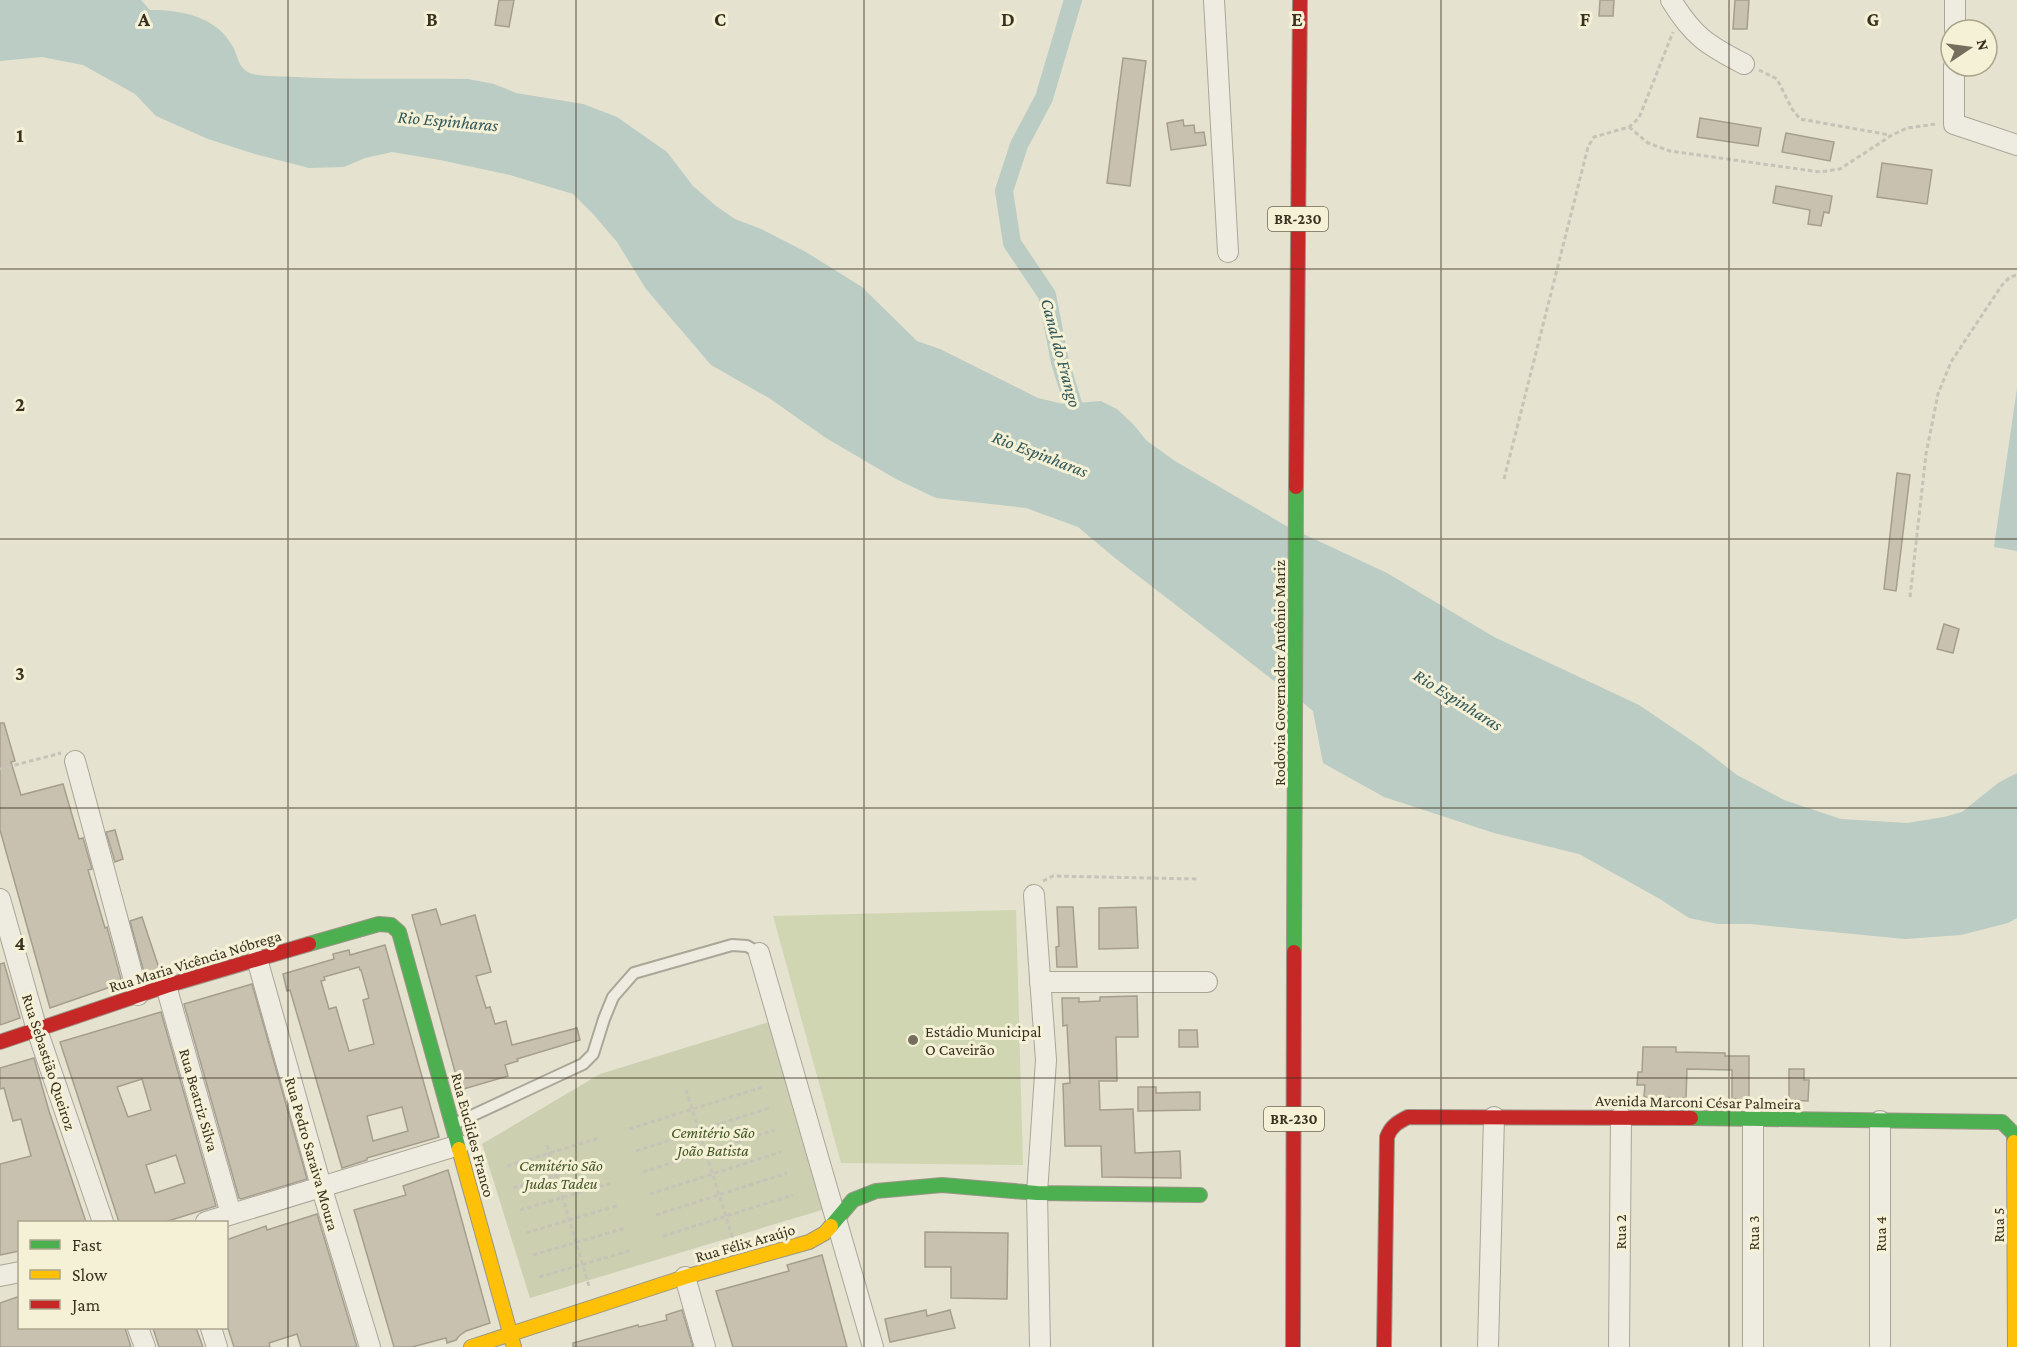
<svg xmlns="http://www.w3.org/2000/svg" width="2017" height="1347" viewBox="0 0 2017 1347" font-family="'Crimson Pro',serif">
<rect width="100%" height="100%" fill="#e5e2cf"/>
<polygon fill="#d0d6b2" points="1016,910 1023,1165 841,1163 773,916"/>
<polygon fill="#ccd0b1" points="769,1022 825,1209 530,1298 482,1144 600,1074"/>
<g fill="#baccc3">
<path d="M0 0H141L150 10C183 10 217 17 233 47 238 56 238 68 250 73 260 77 284 76 295 77 353 80 411 78 468 79L494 84 516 93 583 104 617 117 667 152 693 186 716 206 735 219 761 229 806 252 862 287 917 341 940 349 1038 398 1063 404 1101 401 1117 409 1133 424 1147 441 1175 461 1295 531V697L1115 558 1078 527 1026 508 936 498 896 479 826 438 769 398 711 365 646 289 617 242 594 215 573 194 510 175 440 160 392 152 365 158 344 167 309 168 255 154 208 139 156 116 135 94 83 65 42 57 0 61Z"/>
<polygon points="2017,388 2017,551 1994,547"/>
<polygon points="1299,532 1387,573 1494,637 1639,705 1701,747 1737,775 1784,800 1841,819 1907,823 1944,817 1962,812 1998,783 2017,773 2017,918 2008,923 1961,935 1905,939 1750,924 1718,924 1689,918 1660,899 1579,854 1494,833 1384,797 1323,763 1313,711 1300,700"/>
</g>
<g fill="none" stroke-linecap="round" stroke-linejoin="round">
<polyline stroke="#baccc3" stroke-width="18" points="1073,0 1044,98 1019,145 1004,191 1012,243 1047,295 1060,362 1080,426"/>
</g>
<g fill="#c9c1b0" stroke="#a59e8e" stroke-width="1.5" fill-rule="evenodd">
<polygon points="499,0 514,0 509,27 495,25"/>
<polygon points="1600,0 1614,0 1613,16 1599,16"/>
<polygon points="1735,0 1749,0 1747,29 1733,29"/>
<polygon points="1123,58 1146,61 1130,186 1107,183"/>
<polygon points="1700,118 1761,128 1758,146 1697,137"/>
<polygon points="1183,120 1184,126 1194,125 1195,133 1204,132 1206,145 1171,150 1167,123"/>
<polygon points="1786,133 1834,142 1830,161 1782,152"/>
<polygon points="1882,163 1932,170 1927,204 1877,197"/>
<polygon points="1776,186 1832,196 1829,213 1824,212 1821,226 1808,224 1810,210 1773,203"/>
<polygon points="1897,473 1910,475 1896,591 1884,589"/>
<polygon points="1944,624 1959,629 1953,653 1937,649"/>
<polygon points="0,723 4,723 15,761 11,762 21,795 63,784 79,839 83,838 92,869 88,870 105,928 107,927 122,983 50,1008 0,830"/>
<polygon points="115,830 123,859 115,862 106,832"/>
<polygon points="1057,907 1073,907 1077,967 1057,967 1056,947 1059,946"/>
<polygon points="1136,907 1138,948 1099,949 1099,908"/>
<polygon points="436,909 441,925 475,915 491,972 476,976 486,1008 490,1007 495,1024 506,1021 512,1045 577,1028 580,1040 517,1059 518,1061 505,1065 508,1076 460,1090 412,915"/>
<polygon points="142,917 160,971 145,976 130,921"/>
<path d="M385 945 439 1137 367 1158V1160L342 1168 290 990 287 991 283 974 334 959 333 954 349 950 350 955ZM359 967 360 970H361L369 998 363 1000 374 1044 349 1051 336 1007 329 1009 321 981 325 980 324 977ZM402 1107 408 1131 373 1141 367 1116Z"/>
<polygon points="4,963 20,1018 0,1025 0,964"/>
<polygon points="252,984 307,1179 241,1199 239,1198 184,1004"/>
<polygon points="1137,996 1138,1037 1116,1037 1117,1081 1099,1081 1100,1110 1133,1109 1135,1153 1180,1151 1181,1178 1102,1177 1101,1146 1065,1146 1063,1084 1070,1083 1067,1025 1063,1026 1062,998 1079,998 1079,1002 1100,1001 1100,997"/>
<path d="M161 1012 216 1206 165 1222H119L60 1042ZM142 1079 151 1110 128 1117 117 1087ZM176 1155 185 1183 155 1193 146 1165Z"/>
<polygon points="1179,1030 1197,1030 1198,1047 1179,1047"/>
<polygon points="1643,1047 1676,1047 1676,1052 1725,1053 1725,1056 1749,1056 1749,1099 1732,1099 1732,1070 1687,1069 1686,1098 1644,1097 1645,1085 1637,1085 1638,1072 1642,1072"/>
<polygon points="34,1058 49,1111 86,1222 20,1222 20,1251 0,1255 0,1164 31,1156 21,1119 13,1121 4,1088 0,1089 0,1068"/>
<polygon points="1789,1069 1804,1069 1804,1080 1809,1080 1808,1101 1789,1100"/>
<polygon points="1138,1087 1156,1087 1156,1093 1200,1092 1200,1110 1138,1111"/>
<polygon points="448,1170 490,1323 466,1331 459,1336 456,1340 447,1343 446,1338 412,1347 394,1347 354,1210 406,1195 403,1186"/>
<polygon points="317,1214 357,1347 301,1347 297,1334 269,1343 270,1347 234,1347 226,1322 226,1240 266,1226 267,1230"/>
<polygon points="925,1232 1008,1233 1007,1299 951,1298 951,1267 925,1267"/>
<polygon points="822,1255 847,1347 733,1347 716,1291 789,1271 787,1265"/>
<polygon points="20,1296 20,1328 125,1328 131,1347 0,1347 0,1303"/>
<polygon points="682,1310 693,1347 573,1347 573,1343 638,1325 639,1327 667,1320 666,1315"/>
<polygon points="926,1310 927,1316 950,1310 955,1328 890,1342 885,1319"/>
<polygon points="153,1328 196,1328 203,1347 159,1347"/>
</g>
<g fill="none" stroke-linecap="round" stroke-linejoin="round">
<defs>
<polyline id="lane" points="454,1124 583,1064 593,1054 604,1019 613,997 634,973 732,945 747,946 759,953"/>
<g id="street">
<polyline points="1214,0 1228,252"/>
<path d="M1671 0C1693 36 1707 45 1744 64"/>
<polyline points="1955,30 1955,0"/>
<polyline points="1954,66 1954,124 2017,145"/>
<polyline points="75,761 138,995"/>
<polyline points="1034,895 1046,1060 1037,1193 1040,1347"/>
<polyline points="0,899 37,1030 103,1222"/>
<polyline points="759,953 873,1347"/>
<polyline points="257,959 321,1186 370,1347"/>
<polyline points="1040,982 1207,982"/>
<polyline points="166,986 231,1214"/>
<polyline points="206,1222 459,1145"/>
<polyline points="0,1276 20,1272"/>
<polyline points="685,1277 705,1347"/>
<polyline points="138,1328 145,1347"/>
<polyline points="211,1328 217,1347"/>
<polyline points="1488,1347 1494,1117"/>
<polyline points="1619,1347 1621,1117"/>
<polyline points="1753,1347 1753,1118"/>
<polyline points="1880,1347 1880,1121"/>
</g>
<g id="fast">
<polyline points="309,944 379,924 391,925 399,932 459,1149"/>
<polyline points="1294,952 1296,487"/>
<polyline points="1691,1118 2002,1122 2014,1134 2014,1142"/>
<polyline points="831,1226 853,1200 876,1191 942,1185 1037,1193 1200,1195"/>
</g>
<g id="slow">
<polyline points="2014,1142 2015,1347"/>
<polyline points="459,1149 514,1347"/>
<polyline points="471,1347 685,1277 809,1242 825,1233 831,1226"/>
</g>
<g id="jam">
<polyline points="1296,487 1300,0"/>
<polyline points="0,1042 166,986 309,944"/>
<polyline points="1293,1347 1294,952"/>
<path d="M1384 1347 1387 1137C1391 1126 1398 1122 1408 1117L1691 1118"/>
</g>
</defs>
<use href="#lane" stroke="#aaa698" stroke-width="14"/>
<use href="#street" stroke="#aaa698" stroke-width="22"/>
<use href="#fast" stroke="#9a9688" stroke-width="16"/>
<use href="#slow" stroke="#9a9688" stroke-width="16"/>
<use href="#jam" stroke="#9a9688" stroke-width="16"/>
<g stroke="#c6c3b8" stroke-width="3" stroke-dasharray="4.5 3" stroke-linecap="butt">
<polyline points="1759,70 1777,79 1792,109 1800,119 1890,135"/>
<polyline points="1629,127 1648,143 1670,151 1820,172 1840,169 1892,135 1907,128 1936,124"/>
<polyline points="1504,479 1588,147 1594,137 1629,127 1639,118 1673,32"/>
<polyline points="1910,597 1926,454 1938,394 1951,362 2002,285 2010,277 2017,275"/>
<polyline points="0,769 61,753"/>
<polyline points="1043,881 1053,876 1198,879"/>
<polyline points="686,1090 734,1242"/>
<polyline points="629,1129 763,1087"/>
<polyline points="547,1145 589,1286"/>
<polyline points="636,1151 769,1108"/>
<polyline points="507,1166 599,1138"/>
<polyline points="643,1172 775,1130"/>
<polyline points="513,1188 606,1160"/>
<polyline points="650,1194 781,1152"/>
<polyline points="520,1210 612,1183"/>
<polyline points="656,1215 787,1173"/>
<polyline points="526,1233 619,1205"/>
<polyline points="663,1236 793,1195"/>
<polyline points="533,1255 625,1228"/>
<polyline points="539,1277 632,1250"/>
</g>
<use href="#lane" stroke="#eeebe1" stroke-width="10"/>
<use href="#street" stroke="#eeebe1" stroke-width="20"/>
<use href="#fast" stroke="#4caf50" stroke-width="14"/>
<use href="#slow" stroke="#ffc107" stroke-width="14"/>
<use href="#jam" stroke="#c62828" stroke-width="14"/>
</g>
<path fill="none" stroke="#3a3020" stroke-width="1.5" stroke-opacity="0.55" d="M288 0V1347M576 0V1347M864 0V1347M1153 0V1347M1441 0V1347M1729 0V1347M0 269H2017M0 539H2017M0 808H2017M0 1078H2017"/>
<circle fill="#766e5d" stroke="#f5f1d6" stroke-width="2" cx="913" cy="1040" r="6"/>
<g text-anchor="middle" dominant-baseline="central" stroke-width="6" stroke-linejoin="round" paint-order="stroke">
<g fill="#f5f1d6" stroke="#726a57" stroke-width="1.5">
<rect x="1268" y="207" width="60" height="24" rx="4.5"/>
<rect x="1264" y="1107" width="60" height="24" rx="4.5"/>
</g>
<g font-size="15" font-weight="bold" fill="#3a3020">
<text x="1298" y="219">BR-230</text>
<text x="1294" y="1119">BR-230</text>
</g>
<g font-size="16" fill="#3a3020" stroke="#f5f1d6">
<text transform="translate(1279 673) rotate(-90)">Rodovia Governador Antônio Mariz</text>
<text transform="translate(195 961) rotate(-17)">Rua Maria Vicência Nóbrega</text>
<text transform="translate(49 1062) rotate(72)">Rua Sebastião Queiroz</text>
<text transform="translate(199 1100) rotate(74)">Rua Beatriz Silva</text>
<text transform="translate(1698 1102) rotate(1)">Avenida Marconi César Palmeira</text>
<text transform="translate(473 1135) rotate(75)">Rua Euclides Franco</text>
<text transform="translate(312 1154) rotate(74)">Rua Pedro Saraiva Moura</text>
<text transform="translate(1998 1225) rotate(-90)">Rua 5</text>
<text transform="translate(1620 1232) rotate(-90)">Rua 2</text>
<text transform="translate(1753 1233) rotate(-90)">Rua 3</text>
<text transform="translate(1880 1234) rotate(-90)">Rua 4</text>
<text transform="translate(745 1243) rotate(-16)">Rua Félix Araújo</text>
</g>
<g font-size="16" fill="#3a3020" stroke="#f5f1d6" text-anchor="start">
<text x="925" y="1031">Estádio Municipal<tspan x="925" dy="18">O Caveirão</tspan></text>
</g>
<g font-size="16" font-style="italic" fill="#435626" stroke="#f5f1d6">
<text x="713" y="1132">Cemitério São<tspan x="713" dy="18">João Batista</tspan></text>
<text x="561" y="1165">Cemitério São<tspan x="561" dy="18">Judas Tadeu</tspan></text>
</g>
<g font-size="18" font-style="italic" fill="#2f5659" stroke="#f5f1d6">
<text transform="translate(448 121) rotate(5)">Rio Espinharas</text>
<text transform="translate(1061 353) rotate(75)">Canal do Frango</text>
<text transform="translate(1040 454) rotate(21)">Rio Espinharas</text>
<text transform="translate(1458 700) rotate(32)">Rio Espinharas</text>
</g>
</g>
<g font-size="20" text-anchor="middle" font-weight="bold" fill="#3a3020" stroke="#f5f1d6" stroke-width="6" stroke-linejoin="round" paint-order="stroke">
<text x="144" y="26">A</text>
<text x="432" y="26">B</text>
<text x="720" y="26">C</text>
<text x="1008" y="26">D</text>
<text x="1297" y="26">E</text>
<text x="1585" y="26">F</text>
<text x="1873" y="26">G</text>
<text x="20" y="142">1</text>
<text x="20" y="411">2</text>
<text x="20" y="680">3</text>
<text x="20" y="950">4</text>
</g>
<rect x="18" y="1221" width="210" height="108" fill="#f5f1d6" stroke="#aaa48d" stroke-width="1.5"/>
<rect x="30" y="1240" width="30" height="9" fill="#4caf50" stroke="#aaa48d" stroke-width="1.5"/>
<text x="72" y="1251" font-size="18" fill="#3a3020">Fast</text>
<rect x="30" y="1270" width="30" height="9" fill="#ffc107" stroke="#aaa48d" stroke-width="1.5"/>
<text x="72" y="1281" font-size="18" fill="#3a3020">Slow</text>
<rect x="30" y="1300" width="30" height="9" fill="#c62828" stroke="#aaa48d" stroke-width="1.5"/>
<text x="72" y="1311" font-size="18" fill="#3a3020">Jam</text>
<g transform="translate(1969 48) rotate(77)"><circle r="28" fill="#f5f1d6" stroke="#aaa48d" stroke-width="1.5"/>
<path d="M0-4.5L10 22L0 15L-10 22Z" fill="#766e5d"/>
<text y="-9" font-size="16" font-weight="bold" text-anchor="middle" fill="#3a3020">N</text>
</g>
</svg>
